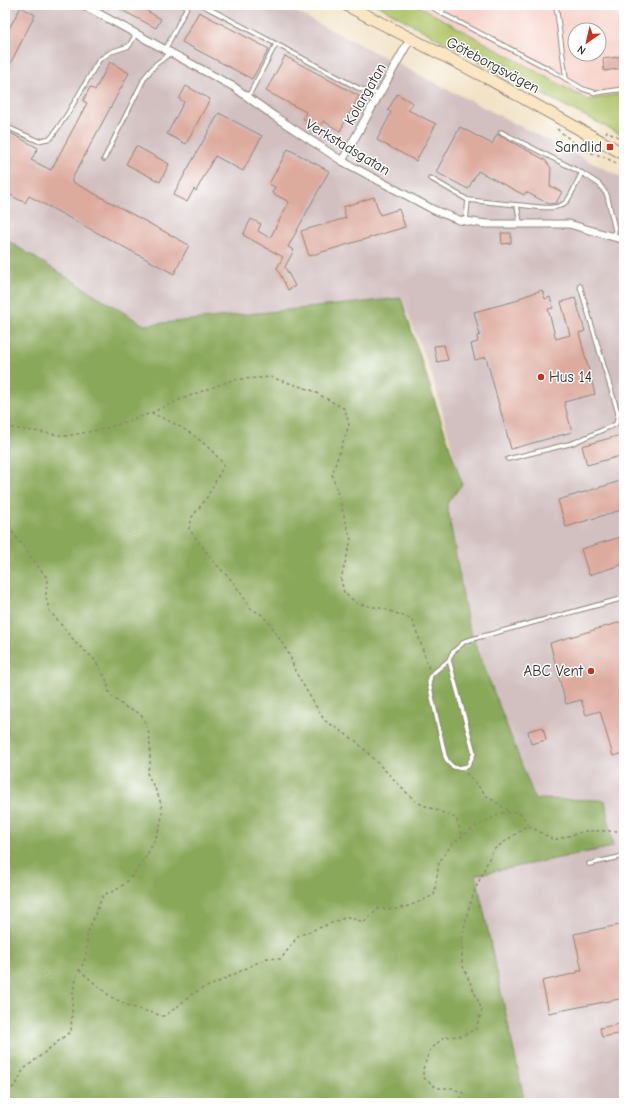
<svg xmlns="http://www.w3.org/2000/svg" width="629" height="1108" viewBox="0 0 629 1108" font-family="'Comic Neue',sans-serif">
<rect width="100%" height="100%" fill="#fff"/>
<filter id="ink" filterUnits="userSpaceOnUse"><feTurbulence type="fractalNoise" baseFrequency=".025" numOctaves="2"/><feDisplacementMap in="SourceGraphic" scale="8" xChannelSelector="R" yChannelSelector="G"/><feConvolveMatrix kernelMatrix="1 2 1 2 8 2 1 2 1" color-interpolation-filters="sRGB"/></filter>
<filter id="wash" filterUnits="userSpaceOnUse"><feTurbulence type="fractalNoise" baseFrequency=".012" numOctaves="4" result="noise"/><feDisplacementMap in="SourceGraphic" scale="16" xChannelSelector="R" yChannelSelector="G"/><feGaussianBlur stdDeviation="0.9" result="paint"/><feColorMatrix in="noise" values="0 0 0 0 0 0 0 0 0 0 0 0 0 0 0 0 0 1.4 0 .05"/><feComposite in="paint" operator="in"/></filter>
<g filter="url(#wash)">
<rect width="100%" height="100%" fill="#f2e2c6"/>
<path fill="#f7d1c8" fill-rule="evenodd" d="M417 5H624V93L588 100ZM575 30H599V54H575Z"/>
<polygon fill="#d2bfc0" points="5,5 282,5 624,179 624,1103 525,1103 476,875 613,846 605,800 535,799 468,625 447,504 462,484 432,375 402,299 144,325 5,239"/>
<polygon fill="#aec265" stroke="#6c7648" points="377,5 417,5 588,100 624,93 624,136 485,65"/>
<polygon fill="#8aa85a" stroke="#5a6a42" points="5,239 144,325 401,298 462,484 447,504 468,625 535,799 605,800 613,847 476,875 525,1103 5,1103"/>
<g id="blocks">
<g fill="#ddaa9e">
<polygon points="112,5 136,5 161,19 156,28"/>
<polygon points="21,7 35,15 5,74 5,30 7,32"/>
<polygon points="199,12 269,49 252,79 182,42"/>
<polygon points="285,56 359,96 340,131 323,121 319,128 303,118 306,112 266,91"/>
<polygon points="624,56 624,68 604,71 603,59"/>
<polygon points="110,62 129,73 71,181 189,245 174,274 29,196 25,203 5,192 5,130 38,148 31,160 51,170 87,103 83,101 90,87 95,90"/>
<polygon points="186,86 210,99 186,144 167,134 184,102 179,99"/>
<polygon points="397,94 413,103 408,110 436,124 416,161 377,140 389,117 391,112 388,110"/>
<polygon points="219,113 262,136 243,171 215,156 196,191 194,189 187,202 173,195"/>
<polygon points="460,127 492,144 497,134 545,160 551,168 550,186 562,192 556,203 549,204 526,192 524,195 478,171 468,189 436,172"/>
<polygon points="136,146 169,164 160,182 126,164"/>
<polygon points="288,149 329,171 288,247 294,250 285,267 295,286 288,290 277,268 283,257 243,235 251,219 261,224 258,231 270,238 289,202 272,193 275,187 269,184"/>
<polygon points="374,197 380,215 399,209 405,227 309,256 301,231 346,218 343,207"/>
<polygon points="501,233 511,233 511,243 502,244"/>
<polygon points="542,290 545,299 550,297 553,308 548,309 556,339 570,335 561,302 575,298 585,331 579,333 595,394 564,402 572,432 511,449 486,357 475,360 471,344 478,342 477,336 480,335 474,312 519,300 519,298"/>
<polygon points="444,345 448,360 437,362 434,346"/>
<polygon points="624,434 624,455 587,465 582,446"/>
<polygon points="624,480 624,509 566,527 558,500"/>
<polygon points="624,536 624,564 589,575 581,549"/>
<polygon points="624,621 624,753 613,756 600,711 586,715 581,700 566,704 550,643"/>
<polygon points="543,727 546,740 531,744 528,731"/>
<polygon points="624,924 624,998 549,1013 542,981 577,973 577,971 582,971 574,934"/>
<polygon points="624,1023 624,1033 602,1037 600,1028"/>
</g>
</g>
</g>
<g filter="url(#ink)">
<use href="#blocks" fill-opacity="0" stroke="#8e8678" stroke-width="1"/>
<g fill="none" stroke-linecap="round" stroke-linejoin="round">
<defs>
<g id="lane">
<polyline points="202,5 276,44 248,97"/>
<polyline points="428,5 443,14"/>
<polyline points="442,5 443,14 551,70 583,89 596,93 624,89"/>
<polyline points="556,5 566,79"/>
<polyline points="5,15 7,5"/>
<polyline points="276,44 360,89 379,94"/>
<polyline points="165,50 188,5"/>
<polyline points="5,126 38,141 51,138 68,113 99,60 111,52 129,46 136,34"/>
<polyline points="501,132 582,173 599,184 607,195 615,230 614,237"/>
<polyline points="104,159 145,77 156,64 171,53"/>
<polyline points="430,178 468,200"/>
<path d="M517 205C531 205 557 213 567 201 573 193 577 181 582 173"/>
<polyline points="466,221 468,200 517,205 520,223"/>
<polyline points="580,286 618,413 624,411"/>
<polyline points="508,459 573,443 616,424 618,413"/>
<path d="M449 660 474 753 468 766C456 770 450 768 445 756L429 683 431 675 449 660 452 653 465 641 624 598"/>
<polyline points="589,864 624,856"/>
</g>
<g id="street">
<polyline points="83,5 234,87 274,116 342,161 434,210 459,220 486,224 569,224 624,240"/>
<polyline points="342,161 410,39"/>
</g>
<polyline id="secondary" points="346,5 487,78 624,154"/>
</defs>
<use href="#lane" stroke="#8e8678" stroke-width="5.5"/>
<use href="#street" stroke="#8e8678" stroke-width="9"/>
<use href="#secondary" stroke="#8e8678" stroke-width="13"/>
<g stroke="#8e8678" stroke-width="1.5" stroke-dasharray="3 3" stroke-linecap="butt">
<polyline points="331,5 336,8"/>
<polyline points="557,129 583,150 604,157 624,167"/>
<polyline points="606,133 607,131 624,140"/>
<path d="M151 413C182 426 203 438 224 465L206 499 192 517 189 529 213 561 234 583 251 609 261 614 271 625 290 656 295 671 324 720 356 741 416 802 456 818 462 836"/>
<polyline points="5,427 66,436 104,429 151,413 179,400 232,380 270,377 311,390 345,409 349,425 332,474 351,540 341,579 344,593 358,604 385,609 411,619 419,638 429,669"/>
<path d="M5 522 47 578 46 597 49 610 76 643 94 659 106 679 110 695 125 707 139 713 144 719 149 734 150 745V763L147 773C153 786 162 798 162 813 162 834 139 872 123 885 118 890 110 892 103 895L87 934V950L84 962 77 974 73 991 71 1031 23 1070 17 1083 5 1096"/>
<polyline points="466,773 487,796 511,813"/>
<polyline points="529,826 554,840 586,831 624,831"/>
<path d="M79 970 111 997 132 1007 163 1016C180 1008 191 990 210 986L267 958 281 959 298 936 347 917 364 922 379 908C398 913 417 903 434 895L439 862 452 844 473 828 502 813 516 812 522 815 528 825 493 850 474 892 467 914 462 938V964L482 1010 476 1029 462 1036 444 1037 430 1050 423 1069V1077L437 1088H452L463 1093 459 1103"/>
</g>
<use href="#lane" stroke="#fff" stroke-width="3.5"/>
<use href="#street" stroke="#fff" stroke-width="7"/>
<use href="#secondary" stroke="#fbe6c4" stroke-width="11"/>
</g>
</g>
<g fill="#c8321e" stroke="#fff" stroke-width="1.5">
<rect x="606" y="143" width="8" height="8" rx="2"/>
<circle cx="541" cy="377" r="4"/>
<circle cx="591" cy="671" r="4"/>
</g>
<g text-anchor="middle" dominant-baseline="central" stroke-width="3" stroke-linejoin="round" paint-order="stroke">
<g font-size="15" fill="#2b2b2b" stroke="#fff">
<text transform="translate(493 65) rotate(28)">Göteborgsvägen</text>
<text transform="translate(365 94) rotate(-60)">Kolargatan</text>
<text transform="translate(348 147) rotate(31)">Verkstadsgatan</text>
</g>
<g font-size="15" fill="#2b2b2b" stroke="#fff" text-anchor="end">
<text x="602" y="147">Sandlid</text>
<text x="549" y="377" text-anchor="start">Hus 14</text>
<text x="583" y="671">ABC Vent</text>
</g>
</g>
<rect width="629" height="1108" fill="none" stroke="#fff" stroke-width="20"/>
<g transform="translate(587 42) rotate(214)"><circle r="19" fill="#ffffff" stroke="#aaaaaa"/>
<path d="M0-3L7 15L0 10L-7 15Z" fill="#c8321e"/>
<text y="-6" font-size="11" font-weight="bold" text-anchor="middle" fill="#2b2b2b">N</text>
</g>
</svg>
